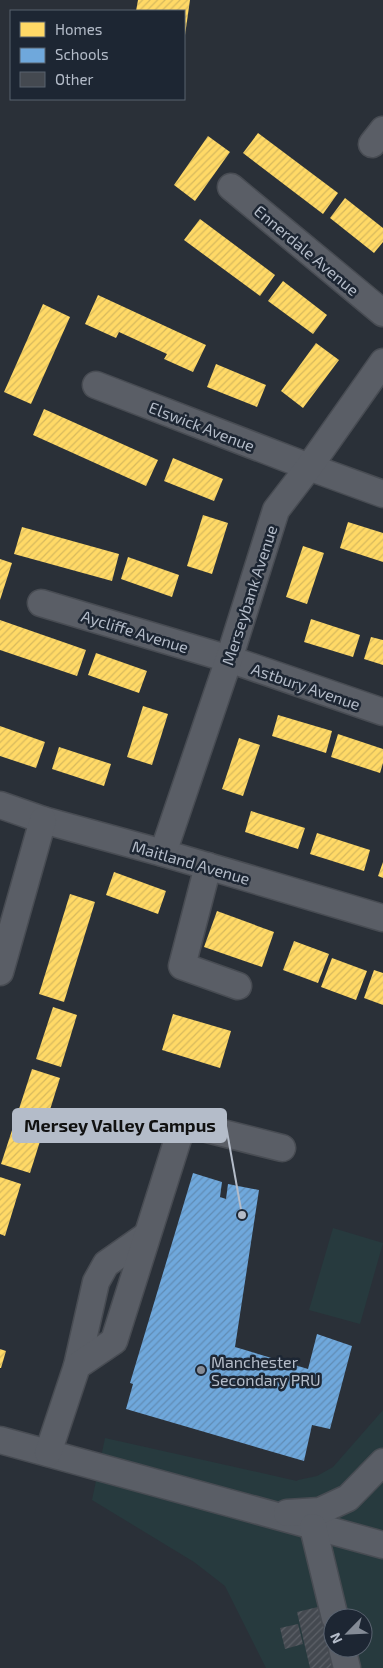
<svg xmlns="http://www.w3.org/2000/svg" width="383" height="1668" viewBox="0 0 383 1668" font-family="'Exo 2',sans-serif">
<defs>
<pattern id="homes-hatch" width="6" height="6" patternUnits="userSpaceOnUse" patternTransform="scale(1.25)"><rect width="6" height="6" fill="#ffd966"/><path d="M-1 1l2-2M0 6l6-6M5 7l2-2" fill="none" stroke="#d7b95e"/></pattern>
<pattern id="schools-hatch" width="6" height="6" patternUnits="userSpaceOnUse" patternTransform="scale(1.25)"><rect width="6" height="6" fill="#6fa8dc"/><path d="M-1 1l2-2M0 6l6-6M5 7l2-2" fill="none" stroke="#618cb4"/></pattern>
<pattern id="building-hatch" width="6" height="6" patternUnits="userSpaceOnUse" patternTransform="scale(1.25)"><rect width="6" height="6" fill="#444950"/><path d="M-1 1l2-2M0 6l6-6M5 7l2-2" fill="none" stroke="#5d6168"/></pattern>
</defs>
<rect width="100%" height="100%" fill="#2a3038"/>
<g fill="#273a3e" fill-rule="evenodd">
<polygon points="333,1228 383,1243 360,1324 309,1310"/>
<path d="M383 1410V1668H266L225 1586 194 1562 92 1500 105 1438 297 1481 298 1480 317 1476 333 1467ZM333 1618H363V1648H333Z"/>
</g>
<g fill="url(#homes-hatch)">
<polygon points="138,0 190,0 185,35 184,11 136,11"/>
<polygon points="258,133 338,193 323,214 243,153"/>
<polygon points="208,136 230,152 195,201 174,185"/>
<polygon points="345,198 383,228 383,242 374,253 330,218"/>
<polygon points="200,219 275,275 260,296 184,240"/>
<polygon points="283,281 327,315 313,334 268,301"/>
<polygon points="98,295 206,345 193,372 164,359 167,354 119,332 116,338 85,324"/>
<polygon points="43,304 70,317 31,404 4,392"/>
<polygon points="316,343 339,360 303,408 281,391"/>
<polygon points="216,364 266,385 257,407 207,387"/>
<polygon points="44,409 158,460 146,486 33,435"/>
<polygon points="173,458 223,479 214,501 164,481"/>
<polygon points="203,515 228,523 212,574 187,566"/>
<polygon points="348,522 383,533 383,562 340,548"/>
<polygon points="22,527 119,554 112,581 14,554"/>
<polygon points="303,546 324,553 307,604 286,597"/>
<polygon points="128,557 179,575 172,597 121,579"/>
<polygon points="0,559 12,563 0,600"/>
<polygon points="311,619 360,635 353,657 304,642"/>
<polygon points="0,620 86,650 77,676 0,650"/>
<polygon points="371,637 383,640 383,665 364,659"/>
<polygon points="96,653 147,671 139,693 88,675"/>
<polygon points="143,706 168,714 152,765 127,757"/>
<polygon points="278,715 332,731 326,753 272,736"/>
<polygon points="0,726 45,742 36,768 0,756"/>
<polygon points="338,734 383,749 383,763 380,773 331,757"/>
<polygon points="239,738 260,745 243,796 222,789"/>
<polygon points="59,747 111,764 104,786 52,769"/>
<polygon points="251,811 305,828 298,849 245,832"/>
<polygon points="317,833 370,850 364,871 310,854"/>
<polygon points="383,862 383,878 378,876"/>
<polygon points="114,872 166,891 158,914 106,895"/>
<polygon points="70,894 95,902 64,1002 39,994"/>
<polygon points="217,911 274,932 262,967 204,947"/>
<polygon points="294,941 329,954 318,983 283,970"/>
<polygon points="332,958 367,971 356,1000 321,987"/>
<polygon points="374,970 383,973 383,1005 364,998"/>
<polygon points="53,1007 77,1015 61,1067 36,1059"/>
<polygon points="173,1014 231,1031 220,1068 162,1050"/>
<polygon points="32,1069 60,1078 30,1173 1,1164"/>
<polygon points="0,1177 21,1184 5,1236 0,1234"/>
<polygon points="0,1349 6,1351 1,1368 0,1368"/>
</g>
<polygon fill="url(#schools-hatch)" points="193,1173 222,1182 220,1197 226,1199 228,1184 259,1190 235,1347 308,1369 317,1334 352,1346 330,1429 312,1425 304,1461 126,1409 133,1384 130,1383"/>
<g fill="url(#building-hatch)">
<polygon points="322,1606 337,1668 310,1668 297,1612"/>
<polygon points="363,1614 369,1637 363,1638 363,1618 348,1617"/>
<polygon points="298,1624 303,1644 285,1649 280,1628"/>
</g>
<g fill="none" stroke-linecap="round" stroke-linejoin="round">
<defs>
<g id="minor">
<polyline points="372,144 383,130"/>
<polyline points="231,187 383,313"/>
<polyline points="96,385 309,467 383,494"/>
<polyline points="41,603 229,659 383,712"/>
<polyline points="0,805 43,820 163,853 383,918"/>
<polyline points="163,853 229,659 276,510 309,467 383,362"/>
<polyline points="208,866 182,966 238,986"/>
<polyline points="0,972 43,820"/>
<polyline points="77,1366 96,1282 106,1264 146,1236"/>
<polyline points="0,1440 383,1545"/>
<polyline points="48,1453 77,1366 114,1341 183,1123 282,1148"/>
<polyline points="287,1513 320,1511 348,1498 383,1462"/>
<polyline points="313,1527 335,1618"/>
<polyline points="342,1648 347,1668"/>
</g>
</defs>
<use href="#minor" stroke="#484c53" stroke-width="29"/>
<use href="#minor" stroke="#5a5e66" stroke-width="26"/>
</g>
<circle fill="#848b96" stroke="#1d2633" stroke-width="2" cx="201" cy="1370" r="5"/>
<g text-anchor="middle" dominant-baseline="central" stroke-width="5" stroke-linejoin="round" paint-order="stroke">
<g font-size="16" fill="#b4bcc9" stroke="#1d2633">
<text transform="translate(307 250) rotate(40)">Ennerdale Avenue</text>
<text transform="translate(202 426) rotate(21)">Elswick Avenue</text>
<text transform="translate(249 595) rotate(-72)">Merseybank Avenue</text>
<text transform="translate(135 631) rotate(17)">Aycliffe Avenue</text>
<text transform="translate(306 686) rotate(19)">Astbury Avenue</text>
<text transform="translate(191 862) rotate(16)">Maitland Avenue</text>
</g>
<g font-size="16" fill="#b4bcc9" stroke="#1d2633" text-anchor="start">
<text x="211" y="1361">Manchester<tspan x="211" dy="18">Secondary PRU</tspan></text>
</g>
</g>
<path fill="none" stroke="#b4bcc9" stroke-width="2" d="M242 1215L226 1126"/>
<circle fill="#b4bcc9" stroke="#1d2633" stroke-width="2" cx="242" cy="1215" r="5"/>
<rect fill="#b4bcc9" stroke="#b4bcc9" stroke-width="2" x="13" y="1109" width="213" height="33" rx="5"/>
<g font-size="18" text-anchor="middle" font-weight="bold" fill="#111">
<text x="120" y="1132">Mersey Valley Campus</text>
</g>
<rect x="10" y="10" width="175" height="90" fill="#1d2633" stroke="#59626f"/>
<rect x="20" y="22" width="25" height="15" fill="#ffd966" stroke="#59626f"/>
<text x="55" y="35" font-size="15" fill="#b4bcc9">Homes</text>
<rect x="20" y="48" width="25" height="15" fill="#6fa8dc" stroke="#59626f"/>
<text x="55" y="60" font-size="15" fill="#b4bcc9">Schools</text>
<rect x="20" y="72" width="25" height="15" fill="#444950" stroke="#59626f"/>
<text x="55" y="85" font-size="15" fill="#b4bcc9">Other</text>
<g transform="translate(348 1633) rotate(246)"><circle r="24" fill="#1d2633" stroke="#59626f"/>
<path d="M0-4L9 19L0 12L-9 19Z" fill="#848b96"/>
<text y="-8" font-size="14" font-weight="bold" text-anchor="middle" fill="#b4bcc9">N</text>
</g>
</svg>
